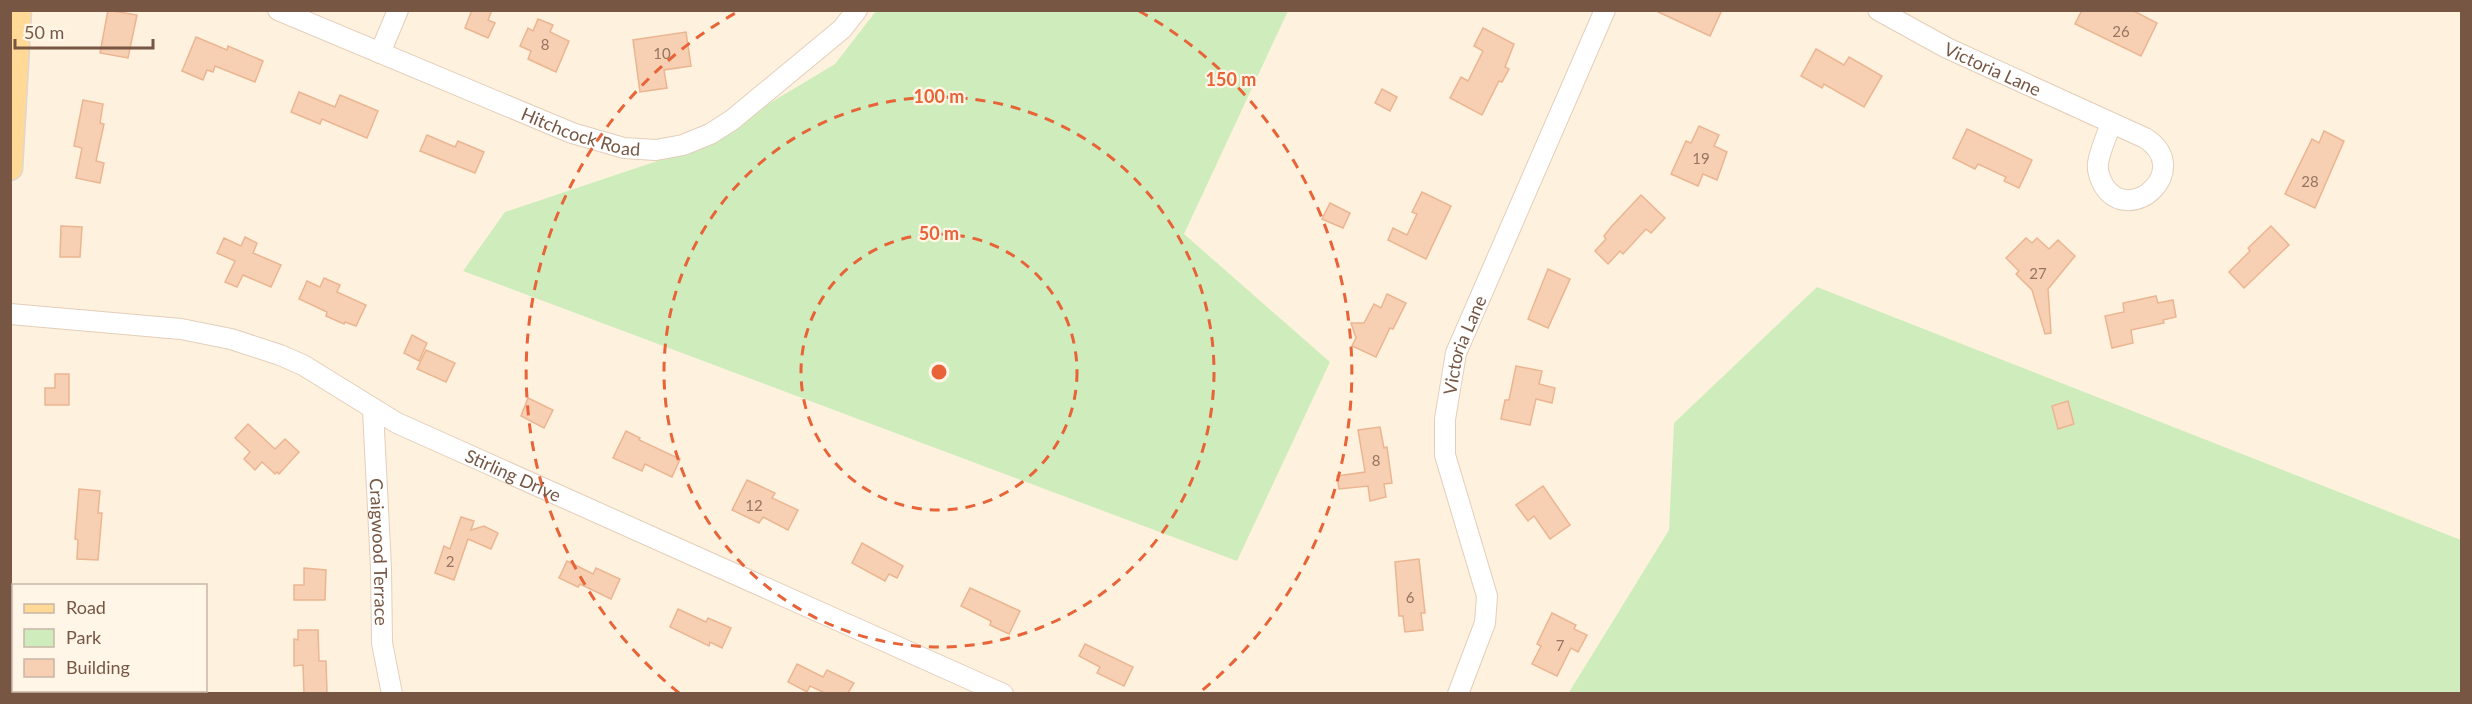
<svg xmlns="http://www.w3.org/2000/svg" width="2472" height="704" viewBox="0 0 2472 704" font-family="Lato,sans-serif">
<rect width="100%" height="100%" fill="#fef2de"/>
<g fill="#cfedbc">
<polygon points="876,11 1288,11 1184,234 1330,362 1237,561 463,271 505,212 693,149 835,64"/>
<polygon points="1817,287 2461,540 2461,693 1568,694 1669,530 1674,423"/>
</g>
<g fill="#f7cfb3" stroke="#ebb592" stroke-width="1.5">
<polygon points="108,10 137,15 128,58 100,53"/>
<polygon points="472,10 492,10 488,20 495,23 488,38 465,28"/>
<polygon points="1654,10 1722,10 1710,36"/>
<polygon points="2082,10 2132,10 2157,23 2141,56 2075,24"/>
<polygon points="538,19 553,25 550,32 569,41 556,72 528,59 531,51 520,46 528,28 533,31"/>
<polygon points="1483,28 1514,44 1505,67 1509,69 1502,82 1499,81 1482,115 1450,98 1461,77 1468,81 1483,51 1474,46"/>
<polygon points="686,32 691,66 664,70 667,88 640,92 633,40"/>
<polygon points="196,37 227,50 228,46 263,61 255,82 215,66 213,72 207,70 203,80 182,71"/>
<polygon points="1816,49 1844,65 1849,57 1882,76 1864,107 1824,84 1822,88 1801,76"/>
<polygon points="1382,89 1397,97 1390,111 1375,103"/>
<polygon points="299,92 335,107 340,95 378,111 367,138 322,119 320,124 291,112"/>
<polygon points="83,100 103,104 100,123 104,124 96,161 104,163 100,183 76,178 82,148 74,146"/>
<polygon points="1699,126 1719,135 1714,146 1727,152 1717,180 1703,174 1698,186 1671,174 1686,141 1691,143"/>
<polygon points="1967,129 2032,160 2019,188 2004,181 2006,177 1978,164 1975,169 1953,158"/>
<polygon points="2324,131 2344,141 2315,208 2285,194 2312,139 2319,143"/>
<polygon points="427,135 455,147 458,141 484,152 475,173 420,151"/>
<polygon points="1422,192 1451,206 1426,259 1388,240 1393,228 1407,235 1417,214 1412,212"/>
<polygon points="1641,195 1665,218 1651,233 1646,229 1623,254 1620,251 1608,264 1595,251 1606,239 1604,236 1611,227"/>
<polygon points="1330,203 1350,213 1343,228 1322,219"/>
<polygon points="61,226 82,227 80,257 60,257"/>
<polygon points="2271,226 2289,245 2244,288 2229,272 2250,251 2248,248"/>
<polygon points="245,237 257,243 253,253 281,265 271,287 243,275 237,287 225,282 235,261 217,253 224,238 241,246"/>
<polygon points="2026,238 2032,243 2037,238 2049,249 2058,240 2075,256 2048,289 2051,333 2045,334 2032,290 2016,274 2019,271 2006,258"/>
<polygon points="1548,269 1570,279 1548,328 1528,319"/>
<polygon points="324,278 340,285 337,292 366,305 356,326 345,322 344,324 326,316 327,312 299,299 307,281 320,287"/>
<polygon points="1387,294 1406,303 1393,329 1390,328 1376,357 1352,346 1356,338 1351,323 1364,323 1374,304 1381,308"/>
<polygon points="2156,296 2158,303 2173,300 2176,317 2163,320 2164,323 2131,330 2133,343 2112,348 2105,316 2124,312 2123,303"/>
<polygon points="412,335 427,343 419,361 404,353"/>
<polygon points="426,350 455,363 446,382 417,369"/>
<polygon points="1516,366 1542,371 1539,384 1555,388 1552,403 1536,399 1530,425 1501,419 1505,400 1509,400"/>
<polygon points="55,374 69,374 69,405 45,405 45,388 55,388"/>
<polygon points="528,398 553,410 544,428 521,416"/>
<polygon points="2068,401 2074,424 2058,429 2052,406"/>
<polygon points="248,424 275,449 285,439 299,452 279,474 277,472 275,474 262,462 255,470 244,459 250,452 235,438"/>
<polygon points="1380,427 1384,448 1387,447 1392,483 1384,484 1386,497 1370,501 1368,486 1339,489 1337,476 1365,472 1358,430"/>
<polygon points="626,431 640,438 639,440 680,459 672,477 645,464 642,471 613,458"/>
<polygon points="747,480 775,493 772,498 798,510 788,530 763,517 759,523 732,510"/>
<polygon points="1543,486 1570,525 1550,539 1534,516 1528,521 1516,505"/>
<polygon points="79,489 100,491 98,513 102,513 98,560 77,559 78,540 75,539"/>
<polygon points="461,517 474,521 471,530 484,526 498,533 491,549 468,539 454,580 435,573 444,546 450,549"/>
<polygon points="862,543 903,566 897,578 889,574 885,581 852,563"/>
<polygon points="1419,559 1425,613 1421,613 1423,630 1405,632 1403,616 1399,616 1395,562"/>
<polygon points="567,561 593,574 596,568 620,579 611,599 580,584 578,587 559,578"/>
<polygon points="304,568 326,570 325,600 294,600 294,585 304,585"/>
<polygon points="970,588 1020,611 1009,634 990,625 991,621 961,606"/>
<polygon points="678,609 706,622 708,618 731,628 722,648 710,642 709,646 670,627"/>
<polygon points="1552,613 1576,625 1574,629 1587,635 1578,652 1571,648 1557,676 1532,664 1541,646 1537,644"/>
<polygon points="298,630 318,630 319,661 326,661 327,693 304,693 303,665 294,666 294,639 298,640"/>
<polygon points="1085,644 1133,667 1124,686 1097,673 1100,667 1079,656"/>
<polygon points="797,664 823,677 827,670 854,683 848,693 825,693 810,686 807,692 788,682"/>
</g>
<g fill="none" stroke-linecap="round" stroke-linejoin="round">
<defs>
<g id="minor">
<path id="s1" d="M278 10 572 133 624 148 656 150 683 145 710 134 732 120 842 29 857 10"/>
<path id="s2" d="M1878 10 1947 48 2145 138C2194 169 2131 227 2104 186 2100 179 2097 171 2098 163 2100 150 2107 136 2111 123"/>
<polyline points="380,53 398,10"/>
<path id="s3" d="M10 314 181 329 231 339 280 355 303 365 397 423 1003 694"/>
<path id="s4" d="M373 410 381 568 382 643 392 694"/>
<path id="s5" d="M1458 694 1485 623 1487 596 1445 455V419L1456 353 1605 10"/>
</g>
<polyline id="major" points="10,168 19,10"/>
</defs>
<use href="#minor" stroke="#e3ceba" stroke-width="22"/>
<use href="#major" stroke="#ded7d2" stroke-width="27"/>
<use href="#minor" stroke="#fff" stroke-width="20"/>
<use href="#major" stroke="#ffd995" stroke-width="24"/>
</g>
<g fill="none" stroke="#e86337" stroke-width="3" stroke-dasharray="10 8">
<circle cx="939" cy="372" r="138"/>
<circle cx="939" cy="372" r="275"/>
<path d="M679 693A413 413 0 0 1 739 11M1139 11A413 413 0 0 1 1199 693"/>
</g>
<g text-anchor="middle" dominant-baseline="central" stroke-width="4.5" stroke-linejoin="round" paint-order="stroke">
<g font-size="15" fill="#977560">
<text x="2121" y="31">26</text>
<text x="545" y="44">8</text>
<text x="662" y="53">10</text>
<text x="1701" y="158">19</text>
<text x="2310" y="181">28</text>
<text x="2038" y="273">27</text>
<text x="1376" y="460">8</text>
<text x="754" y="505">12</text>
<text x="450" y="561">2</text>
<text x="1410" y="597">6</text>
<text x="1560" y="645">7</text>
</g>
<g font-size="18" fill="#775744" stroke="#fff6e7">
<text stroke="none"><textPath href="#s2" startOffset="129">Victoria Lane</textPath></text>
<text stroke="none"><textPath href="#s1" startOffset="327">Hitchcock Road</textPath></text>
<text stroke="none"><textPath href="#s5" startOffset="363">Victoria Lane</textPath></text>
<text stroke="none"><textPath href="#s3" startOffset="537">Stirling Drive</textPath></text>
<text stroke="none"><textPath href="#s4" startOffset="142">Craigwood Terrace</textPath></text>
</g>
</g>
<circle cx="939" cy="372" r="9" fill="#e86337" stroke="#fff6e7" stroke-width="3"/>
<g font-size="18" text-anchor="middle" font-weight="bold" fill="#e86337" stroke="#fff6e7" stroke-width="4.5" stroke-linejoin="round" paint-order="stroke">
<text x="1231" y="86">150 m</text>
<text x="939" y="103">100 m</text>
<text x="939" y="240">50 m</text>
</g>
<rect width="2472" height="704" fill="none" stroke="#775744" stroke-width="24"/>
<rect x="12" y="584" width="195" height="108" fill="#fff6e7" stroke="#c9b6a6" stroke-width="1.5"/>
<rect x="24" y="604" width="30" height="9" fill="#ffd995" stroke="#c9b6a6" stroke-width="1.5"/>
<text x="66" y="614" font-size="18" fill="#775744">Road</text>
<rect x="24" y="629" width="30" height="18" fill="#cfedbc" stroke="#c9b6a6" stroke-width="1.5"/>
<text x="66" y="644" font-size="18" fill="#775744">Park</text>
<rect x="24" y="659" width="30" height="18" fill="#f7cfb3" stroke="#c9b6a6" stroke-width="1.5"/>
<text x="66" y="674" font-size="18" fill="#775744">Building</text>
<path d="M15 39v9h138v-9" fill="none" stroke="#775744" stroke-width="3"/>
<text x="24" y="39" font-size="18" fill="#775744" stroke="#fff6e7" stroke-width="4.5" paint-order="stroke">50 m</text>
</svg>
